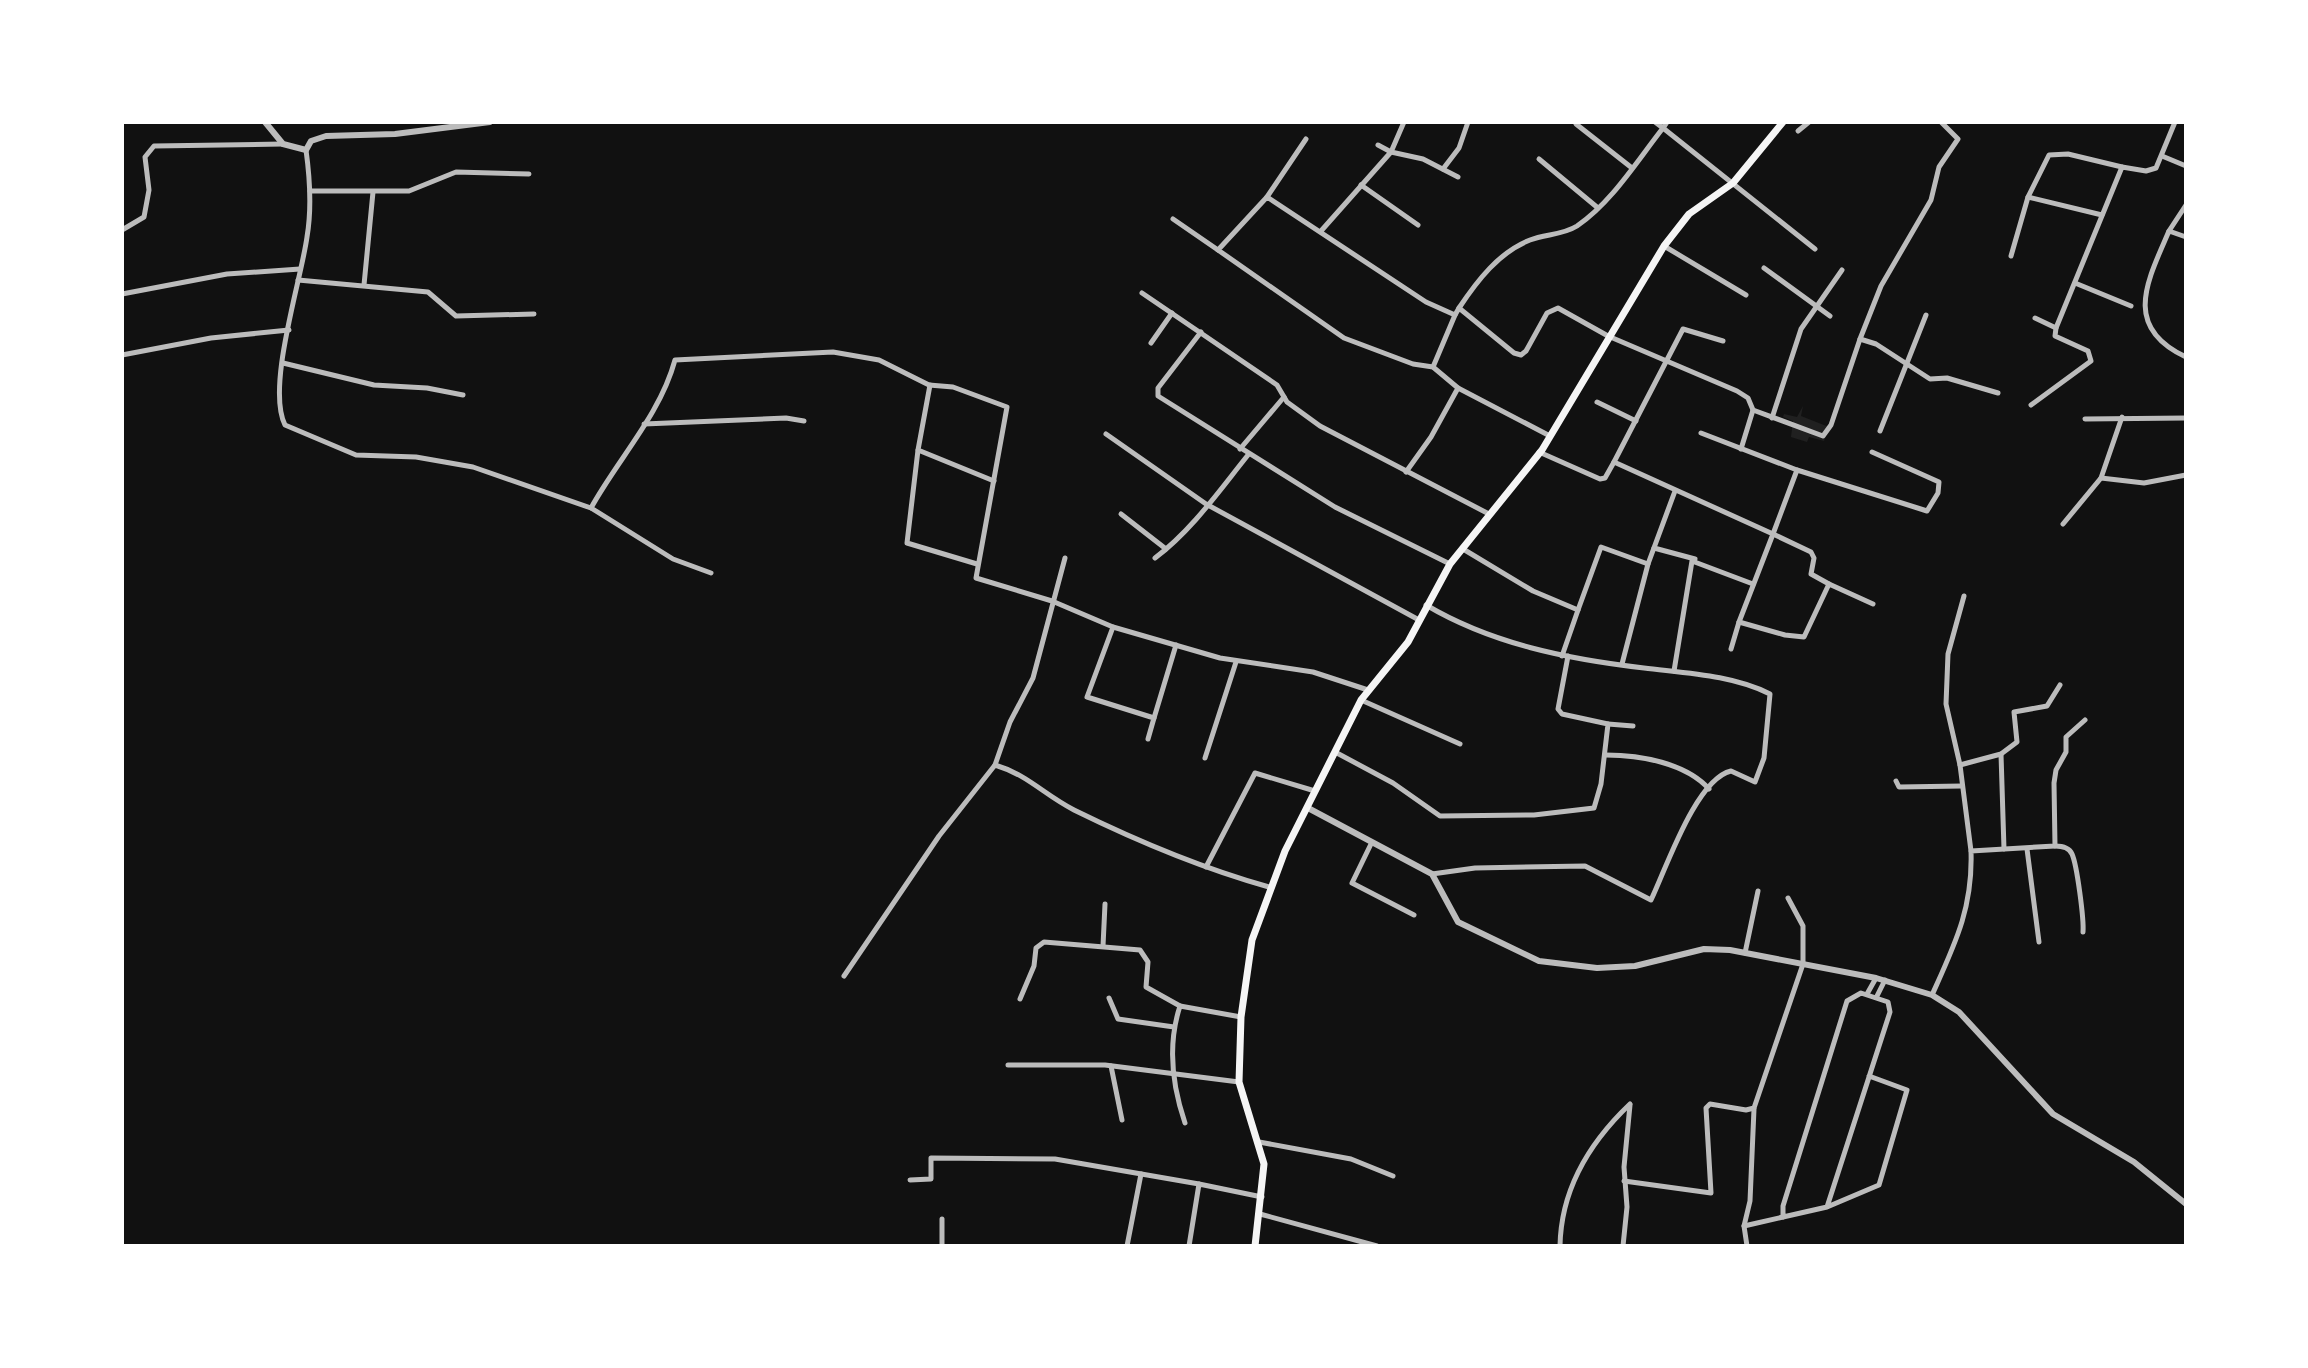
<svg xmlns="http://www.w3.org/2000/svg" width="2308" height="1368" viewBox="0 0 2308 1368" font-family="'Exo 2',sans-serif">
<rect width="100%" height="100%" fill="#111"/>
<polygon fill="#202020" points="1803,406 1801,416 1829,427 1824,441 1809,437 1807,442 1791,437 1793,421 1783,417 1784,414 1797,417"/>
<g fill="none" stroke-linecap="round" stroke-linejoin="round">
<g stroke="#bcbcbc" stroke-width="5">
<polyline points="1404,122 1391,152 1423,159 1458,177"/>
<polyline points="1667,122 1663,128 1815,249"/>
<polyline points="1576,124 1632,168"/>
<polyline points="1798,131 1809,122"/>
<path d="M306 150C310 179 312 208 307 237 301 281 266 387 285 425L356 455 416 457 473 467 591 508"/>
<polyline points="2162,156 2186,166"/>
<polyline points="1539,159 1598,208"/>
<polyline points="1443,169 1459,148 1468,122"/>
<polyline points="1361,185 1418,225"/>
<polyline points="310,191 409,191 456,172 529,174"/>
<polyline points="1267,197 1306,139"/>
<polyline points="2028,197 2102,215"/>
<polyline points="1173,219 1218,250"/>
<polyline points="122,230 144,217 149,190 145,157 154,146 283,144"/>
<polyline points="1321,231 1391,152 1378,145"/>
<polyline points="2169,231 2186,205"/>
<path d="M2186 237 2169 231C2147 282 2122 327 2186 357"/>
<polyline points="1664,246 1746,295"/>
<polyline points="2011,256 2028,197 2049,155 2068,154 2122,167"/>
<polyline points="1764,268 1830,316"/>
<polyline points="298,280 428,292 456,316 534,314"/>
<polyline points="2075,283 2131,306"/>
<polyline points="364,285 373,192"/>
<polyline points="1142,293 1277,385 1287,402 1320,426 1489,514"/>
<polyline points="122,294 227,274 300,269"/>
<path d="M1459 308C1477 281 1499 252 1530 240 1545 234 1563 235 1577 226 1612 202 1637 161 1663 128L1655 122"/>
<polyline points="2035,318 2056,328 2122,167 2146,171 2156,168 2175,122"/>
<polyline points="1201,332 1158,388 1158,396 1335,507 1450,564"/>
<polyline points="1860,339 1881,286 1931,200 1939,167 1958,139 1941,122"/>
<polyline points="1723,341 1683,329 1614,462 1773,534 1739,622"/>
<polyline points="1151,343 1172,313"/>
<polyline points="122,355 211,338 289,330"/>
<polyline points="283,363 374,385 427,388 463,395"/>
<polyline points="1433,367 1455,315"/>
<polyline points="930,385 918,450 994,481"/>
<polyline points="1597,402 1636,421"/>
<polyline points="2031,405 2091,361 2088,351 2055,336 2056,328"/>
<polyline points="1772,418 1801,329 1842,270"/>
<polyline points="2085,419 2186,418"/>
<polyline points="644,424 786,418 804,421"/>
<polyline points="1880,431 1926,315"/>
<polyline points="1701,433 1797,470 1773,534 1811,552 1814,558 1811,574 1829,584"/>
<polyline points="1106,434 1206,504 1419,620"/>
<polyline points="1550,436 1458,388 1433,367 1413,364 1344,338 1218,250 1267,197 1426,302 1455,315 1459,308 1514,353 1521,355 1526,351 1547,313 1558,308 1608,336 1737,391 1748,398 1753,410 1823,436 1831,425 1860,339 1876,344 1930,379 1947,378 1998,393"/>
<polyline points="1240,449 1284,397"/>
<polyline points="1741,449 1753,410"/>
<polyline points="918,450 907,543 977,564"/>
<polyline points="1539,452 1600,479 1605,478 1614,462"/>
<polyline points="1797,470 1927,511 1938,493 1939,482 1872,452"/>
<polyline points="1406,472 1431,437 1458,388"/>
<polyline points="2101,478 2122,417"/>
<polyline points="1121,514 1166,549"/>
<polyline points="2063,524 2101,478 2144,483 2186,475"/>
<polyline points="1654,548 1695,559"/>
<polyline points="1463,549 1533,591 1578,610 1601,547 1648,564 1622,664"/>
<path d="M1155 558C1192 530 1219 491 1248 455"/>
<polyline points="1648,564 1675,491"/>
<path d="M711 573 673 559 591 508C618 459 660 415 675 360L833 352 879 360 929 385 953 387 1007 407 976 578 1052 601 1113 627 1220 658 1313 672 1368 690"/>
<polyline points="1964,596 1948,654 1946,704 1960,765 1971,851"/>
<path d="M1426 605C1492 644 1567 659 1644 668 1684 673 1733 675 1770 694L1764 758 1755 782 1731 771C1696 779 1666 869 1651 900L1585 866 1475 868 1432 874"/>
<polyline points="1113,627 1087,697 1154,718 1148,739"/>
<polyline points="1731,649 1739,622 1785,635 1804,637 1829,584 1873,604"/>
<polyline points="1562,656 1578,610"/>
<polyline points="1674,671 1692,561 1753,584"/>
<polyline points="1361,700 1460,744"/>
<polyline points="1154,718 1176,645"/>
<polyline points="1608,724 1633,726"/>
<polyline points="1335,752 1393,783 1440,816 1534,815 1594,808 1601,784 1608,724 1562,714 1558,709 1568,656"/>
<polyline points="2001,754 2004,849"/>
<path d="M1606 755C1640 755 1686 763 1709 789"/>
<polyline points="1205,758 1236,662"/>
<polyline points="995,765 1010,722 1033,678 1065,558"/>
<polyline points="1960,765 2001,754 2017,742 2014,712 2047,706 2060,685"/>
<polyline points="1896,781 1899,787 1962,786"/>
<polyline points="1371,844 1352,883 1414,915"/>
<path d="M2055 846C2061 846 2069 847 2072 854 2077 865 2084 919 2083 932"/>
<polyline points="2027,849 2039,942"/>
<polyline points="1206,867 1255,773 1315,791"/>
<polyline points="1103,946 1105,904"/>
<polyline points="1745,953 1758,891"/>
<path d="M844 976 939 836 995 765C1028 775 1043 794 1074 810 1137 841 1201 868 1269 887"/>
<polyline points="1867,994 1876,978"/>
<path d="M1932 995C1955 944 1973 908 1971 851L2055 846 2054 783 2056 770 2066 752V737L2085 720"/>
<polyline points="1877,996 1885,980"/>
<polyline points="1109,998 1118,1019 1174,1027"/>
<polyline points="1020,999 1034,966 1036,948 1044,942 1140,950 1148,962 1146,987 1180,1006"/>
<polyline points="1008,1065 1105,1065 1239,1082"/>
<polyline points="1111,1066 1122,1120"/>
<path d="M1185 1123C1172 1085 1167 1046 1180 1006L1241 1017"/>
<polyline points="1259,1142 1351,1159 1393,1176"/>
<polyline points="910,1180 931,1179 931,1158 1055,1159 1199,1184"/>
<polyline points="1624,1181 1711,1193 1706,1108 1710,1104 1746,1110 1754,1108 1803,964 1803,926 1788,898"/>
<polyline points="1827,1207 1890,1012 1888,1002 1861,993 1847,1001 1783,1206 1783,1217 1827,1207 1879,1185 1907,1090 1869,1076"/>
<polyline points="1260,1214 1377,1246"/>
<polyline points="1744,1226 1783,1217"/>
<polyline points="942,1246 942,1219"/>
<polyline points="1127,1246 1141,1174"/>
<polyline points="1189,1246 1199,1184 1262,1197"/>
<path d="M1560 1246C1561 1190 1590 1142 1630 1104"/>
<polyline points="1623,1246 1627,1207 1624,1167 1630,1105"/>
<polyline points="1747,1246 1744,1226 1750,1201 1754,1109"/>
</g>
<g stroke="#bcbcbc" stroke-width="6">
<polyline points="265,122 283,144 306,150 311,141 326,136 395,134 490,122"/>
<polyline points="1308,808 1432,874 1458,922 1539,961 1597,968 1635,966 1704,949 1730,950 1876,978 1932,995 1959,1012 2053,1114 2134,1162 2186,1204"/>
</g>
<polyline stroke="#f5f5f5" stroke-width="7" points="1255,1246 1264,1164 1239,1082 1241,1017 1252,940 1285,851 1361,700 1408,642 1450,564 1542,450 1664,246 1689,214 1733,183 1783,122"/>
</g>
<rect width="2308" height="1368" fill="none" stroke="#ffffff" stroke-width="248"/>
</svg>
